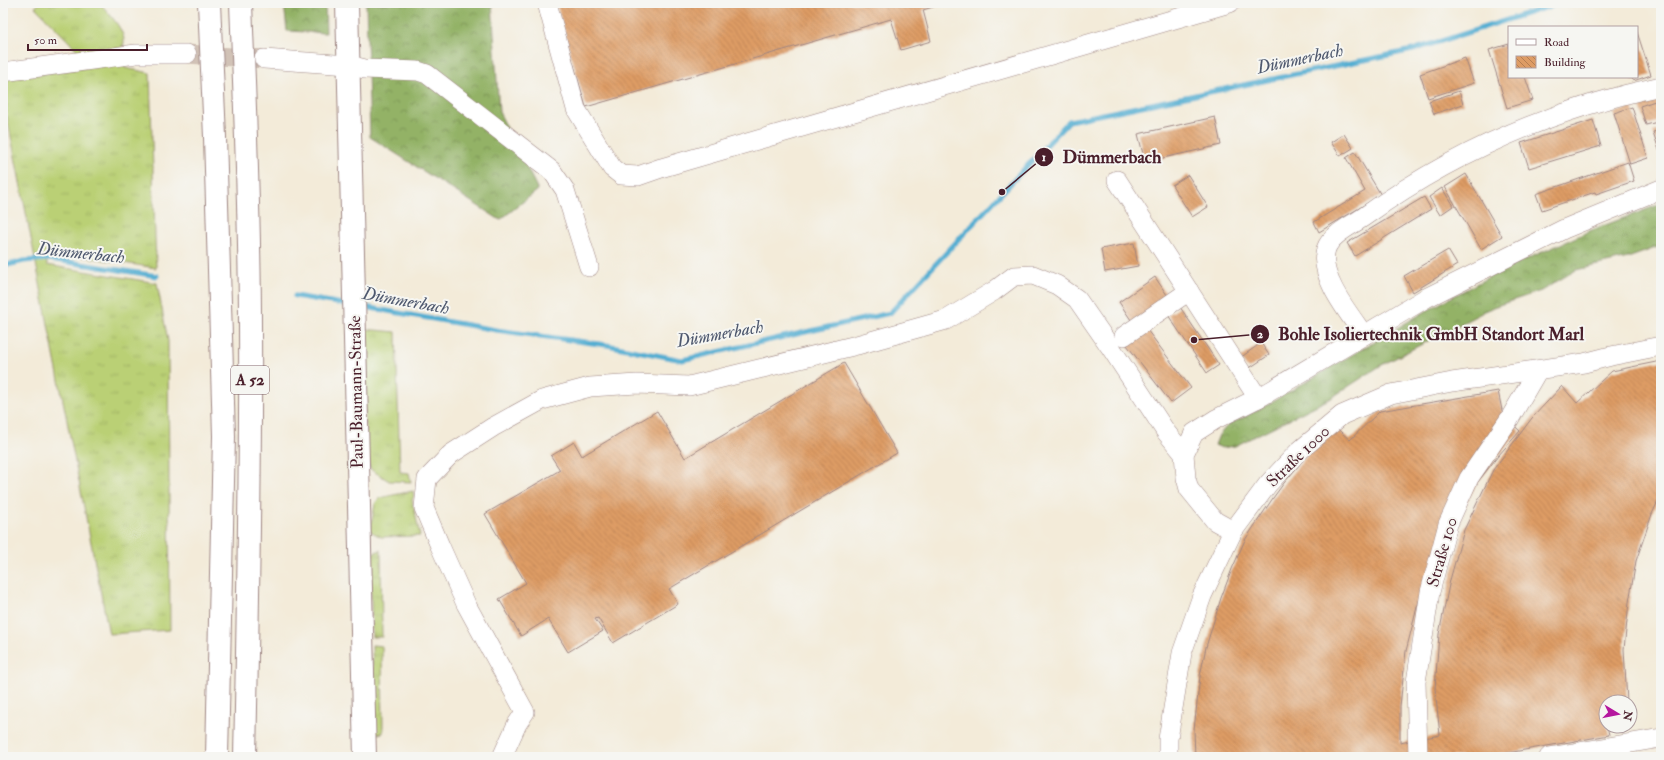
<svg xmlns="http://www.w3.org/2000/svg" width="1664" height="760" viewBox="0 0 1664 760" font-family="'IM FELL Double Pica',serif">
<defs>
<pattern id="grass-tufts" width="24" height="20" patternUnits="userSpaceOnUse"><rect width="24" height="20" fill="#bad075"/><path d="M3 7l-1-3M5 7V3M7 7l1-3M15 17l-1-3M17 17v-4M19 17l1-3" fill="none" stroke="#a1b265"/></pattern>
<pattern id="forest-crowns" width="20" height="18" patternUnits="userSpaceOnUse"><rect width="20" height="18" fill="#93b266"/><path d="M2 6a3 3 0 1 1 6 0M12 15a3 3 0 1 1 6 0" fill="none" stroke="#7a9054"/></pattern>
<pattern id="building-back-hatch" width="6" height="6" patternUnits="userSpaceOnUse"><rect width="6" height="6" fill="#de9c65"/><path d="M-1 5l2 2M0 0l6 6M5-1l2 2" fill="none" stroke="#b67f53"/></pattern>
</defs>
<rect width="100%" height="100%" fill="#f6f6f2"/>
<filter id="ink" filterUnits="userSpaceOnUse"><feTurbulence type="fractalNoise" baseFrequency=".025" numOctaves="2"/><feDisplacementMap in="SourceGraphic" scale="8" xChannelSelector="R" yChannelSelector="G"/><feConvolveMatrix kernelMatrix="1 2 1 2 8 2 1 2 1" color-interpolation-filters="sRGB"/></filter>
<filter id="wash" filterUnits="userSpaceOnUse"><feTurbulence type="fractalNoise" baseFrequency=".012" numOctaves="4" result="noise"/><feDisplacementMap in="SourceGraphic" scale="16" xChannelSelector="R" yChannelSelector="G"/><feGaussianBlur stdDeviation="0.9" result="paint"/><feColorMatrix in="noise" values="0 0 0 0 0 0 0 0 0 0 0 0 0 0 0 0 0 1.4 0 .05"/><feComposite in="paint" operator="in"/></filter>
<g filter="url(#wash)">
<rect width="100%" height="100%" fill="#f3ebd9"/>
<g fill="url(#grass-tufts)" stroke="#827850">
<path d="M40 3H100C108 13 131 35 122 48L81 54 35 7Z"/>
<polygon points="123,63 125,68 150,73 156,268 46,251 47,265 157,283 168,341 170,630 109,634 3,96 3,82 9,78"/>
<polygon points="363,329 396,332 400,472 409,473 411,482 389,481 370,469 366,453"/>
<polygon points="413,491 414,497 412,499 420,536 381,537 370,531 375,504 379,498"/>
<polygon points="381,550 382,637 372,637 370,554"/>
<polygon points="372,645 382,646 383,733 377,734 374,732"/>
</g>
<g fill="url(#forest-crowns)" stroke="#6e6848">
<polygon points="284,3 325,3 326,33 287,31"/>
<polygon points="366,3 492,3 499,112 538,190 500,220 370,137"/>
<polygon points="1661,204 1661,246 1628,258 1576,270 1541,291 1493,307 1380,366 1331,398 1235,446 1222,448 1215,445 1219,435 1228,425 1260,409 1426,311 1502,270 1592,230"/>
</g>
<g fill="none" stroke-linecap="round" stroke-linejoin="round">
<g stroke="#55aed2" stroke-width="5">
<polyline points="3,266 24,261 49,259 157,276"/>
<polyline points="295,296 349,305"/>
<polyline points="359,306 496,330 607,345 682,360 890,313 1069,121 1413,50 1560,3"/>
</g>
</g>
<g id="blocks">
<g fill="url(#building-back-hatch)">
<polygon points="556,3 946,3 923,10 931,41 901,50 891,19 586,107"/>
<polygon points="1637,32 1651,75 1633,81 1632,77 1637,77"/>
<polygon points="1509,44 1509,77 1525,77 1533,100 1507,108 1489,50"/>
<polygon points="1465,58 1474,83 1428,98 1420,74"/>
<polygon points="1459,91 1463,104 1434,114 1429,101"/>
<polygon points="1661,99 1661,121 1646,125 1640,106"/>
<polygon points="1632,107 1648,158 1630,164 1614,113"/>
<polygon points="1215,117 1221,145 1145,162 1138,134"/>
<polygon points="1593,120 1601,146 1529,168 1521,143"/>
<polygon points="1661,130 1661,156 1653,132"/>
<polygon points="1344,134 1353,148 1340,156 1331,142"/>
<polygon points="1355,152 1381,195 1319,232 1314,222 1365,191 1346,158"/>
<polygon points="1628,162 1634,181 1596,194 1595,192 1542,210 1536,194"/>
<polygon points="1466,174 1502,236 1481,249 1445,187"/>
<polygon points="1188,175 1208,207 1192,217 1172,185"/>
<polygon points="1442,188 1453,206 1440,215 1429,197"/>
<polygon points="1424,197 1431,209 1355,256 1347,243"/>
<polygon points="1134,243 1138,266 1105,272 1101,249"/>
<polygon points="1448,250 1457,265 1413,292 1404,276"/>
<polygon points="1155,277 1169,298 1133,323 1119,302"/>
<polygon points="1180,307 1219,365 1207,373 1168,315"/>
<polygon points="1147,330 1191,388 1171,403 1127,345"/>
<polygon points="1261,343 1269,355 1248,369 1240,358"/>
<polygon points="1661,361 1661,495 1652,514 1636,561 1629,602 1624,649 1627,702 1606,702 1606,706 1603,706 1609,735 1485,757 1195,757 1194,730 1200,676 1206,647 1221,598 1232,569 1245,540 1273,498 1284,483 1333,425 1350,440 1380,411 1498,391 1503,415 1520,431 1498,456 1477,483 1432,563 1417,607 1406,651 1400,706 1400,743 1440,735 1435,689 1439,634 1450,580 1464,530 1493,470 1532,418 1562,386 1577,403 1612,371"/>
<polygon points="844,363 897,453 669,589 678,604 613,643 598,618 595,619 603,631 568,652 548,619 521,636 499,599 526,583 485,514 560,470 551,456 574,442 582,456 657,411 685,458"/>
</g>
</g>
</g>
<g filter="url(#ink)">
<use href="#blocks" fill-opacity="0" stroke="#9e8582" stroke-width="1"/>
<g fill="none" stroke-linecap="round" stroke-linejoin="round">
<polyline stroke="#d1c2b6" stroke-width="19" stroke-dasharray="19 10" stroke-linecap="butt" points="187,54 264,59"/>
<defs>
<g id="minor">
<polyline points="547,3 576,109 612,168 621,175 638,176 661,168 1230,3"/>
<polyline points="264,59 349,65 365,69 418,71 427,74 552,171 565,190 589,267"/>
<polyline points="3,72 136,54 187,54"/>
<polyline points="1117,180 1258,398"/>
<path d="M1364 335C1350 315 1317 275 1326 249 1331 234 1353 225 1365 216 1454 152 1554 109 1661 86"/>
<polyline points="1124,336 1189,291"/>
<polyline points="1233,531 1215,521 1189,489 1186,478 1184,454 1194,433 1216,419 1262,396 1426,298 1564,229 1661,189"/>
<polyline points="502,757 517,724 525,712 466,604 440,546 424,508 427,479 451,454 493,427 542,400 590,387 637,384 689,386 857,345 946,320 994,291 1014,276 1033,275 1057,285 1077,299 1111,348 1166,432 1184,454"/>
<polyline points="1168,757 1168,739 1182,653 1202,596 1233,531 1268,484 1298,452 1342,415 1391,394 1452,382 1584,363 1611,356 1661,346"/>
<polyline points="1418,757 1416,682 1430,592 1448,524 1469,478 1510,418 1538,370"/>
<polyline points="1549,757 1661,738"/>
</g>
<polyline id="major" points="347,3 365,757"/>
<g id="highway">
<polyline points="209,3 215,137 224,436 217,757"/>
<path d="M241 3C245 110 250 218 250 325 251 469 248 613 245 757"/>
</g>
</defs>
<use href="#minor" stroke="#9e8582" stroke-width="20"/>
<use href="#major" stroke="#9e8582" stroke-width="24"/>
<use href="#highway" stroke="#9e8582" stroke-width="24"/>
<use href="#minor" stroke="#fff" stroke-width="19"/>
<use href="#major" stroke="#fff" stroke-width="22"/>
<use href="#highway" stroke="#fff" stroke-width="22"/>
</g>
</g>
<g text-anchor="middle" dominant-baseline="central" stroke-width="4" stroke-linejoin="round" paint-order="stroke">
<rect fill="#f6f6f2" stroke="#7e6067" stroke-width="1" x="231" y="366" width="38" height="28" rx="3"/>
<g font-size="16" font-weight="bold" fill="#4a1f2b">
<text x="250" y="380">A 52</text>
</g>
<g font-size="17" fill="#4a1f2b" stroke="#f6f6f2">
<text transform="translate(356 392) rotate(-91)">Paul-Baumann-Straße</text>
<text transform="translate(1298 456) rotate(-44)">Straße 1000</text>
<text transform="translate(1442 552) rotate(-74)">Straße 100</text>
</g>
<g font-size="18" font-style="italic" fill="#4e586e" stroke="#f6f6f2">
<text transform="translate(1300 59) rotate(-12)">Dümmerbach</text>
<text transform="translate(81 253) rotate(6)">Dümmerbach</text>
<text transform="translate(406 301) rotate(10)">Dümmerbach</text>
<text transform="translate(720 334) rotate(-10)">Dümmerbach</text>
</g>
</g>
<path fill="none" stroke="#4a1f2b" stroke-width="1.5" d="M1002 192L1044 157M1194 340L1260 334"/>
<g fill="#4a1f2b" stroke="#f6f6f2" stroke-width="1.5">
<circle cx="1002" cy="192" r="4"/>
<circle cx="1194" cy="340" r="4"/>
<circle cx="1044" cy="157" r="10"/>
<circle cx="1260" cy="334" r="10"/>
</g>
<g font-size="12" text-anchor="middle" font-weight="bold" fill="#fff">
<text x="1044" y="161">1</text>
<text x="1260" y="338">2</text>
</g>
<g font-size="18" text-anchor="middle" font-weight="bold" fill="#4a1f2b" stroke="#f6f6f2" stroke-width="4" stroke-linejoin="round" paint-order="stroke">
<text x="1112" y="163">Dümmerbach</text>
<text x="1431" y="340">Bohle Isoliertechnik GmbH Standort Marl</text>
</g>
<rect width="1664" height="760" fill="none" stroke="#f6f6f2" stroke-width="16"/>
<rect x="1508" y="26" width="130" height="52" fill="#f6f6f2" stroke="#b1a0a2"/>
<rect x="1516" y="39" width="20" height="6" fill="#ffffff" stroke="#b1a0a2"/>
<text x="1544" y="46" font-size="12" fill="#4a1f2b">Road</text>
<rect x="1516" y="56" width="20" height="12" fill="url(#building-back-hatch)" stroke="#b1a0a2"/>
<text x="1544" y="66" font-size="12" fill="#4a1f2b">Building</text>
<g transform="translate(1618 714) rotate(100)"><circle r="19" fill="#f6f6f2" stroke="#b1a0a2"/>
<path d="M0-3L7 15L0 10L-7 15Z" fill="#b5179e"/>
<text y="-6" font-size="11" font-weight="bold" text-anchor="middle" fill="#4a1f2b">N</text>
</g>
<path d="M28 44v6h119v-6" fill="none" stroke="#4a1f2b" stroke-width="2"/>
<text x="34" y="44" font-size="12" fill="#4a1f2b" stroke="#f6f6f2" stroke-width="3" paint-order="stroke">50 m</text>
</svg>
